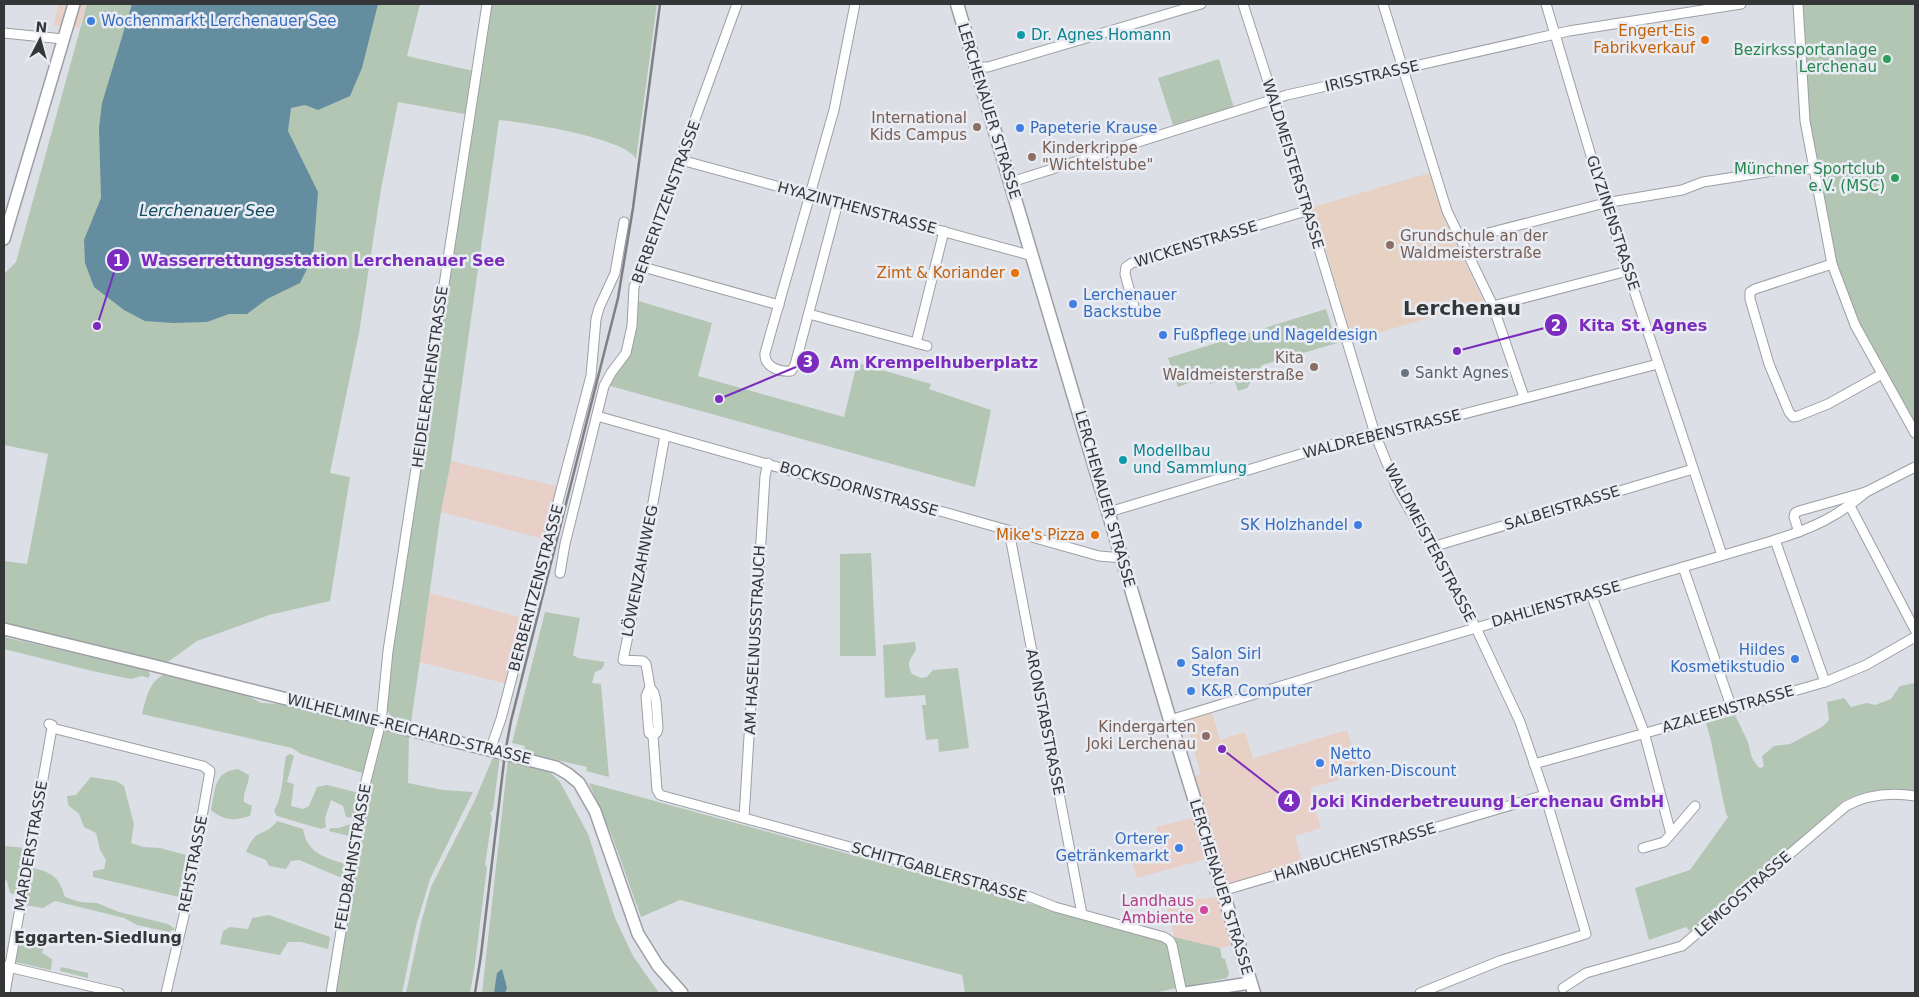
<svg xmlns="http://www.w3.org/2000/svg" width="1919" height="997" viewBox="0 0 1919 997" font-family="'DejaVu Sans',sans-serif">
<rect width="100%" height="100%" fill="#dcdfe6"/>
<g fill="#e8cfc7">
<polygon points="59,4 87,4 79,28 53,25"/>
<polygon points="451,461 565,488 552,541 441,512"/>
<polygon points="430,593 523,618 507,684 419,662"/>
<polygon points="1347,730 1360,774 1310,788 1321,828 1295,836 1303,866 1222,891 1237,944 1220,948 1174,937 1165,900 1217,898 1206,859 1137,878 1131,857 1161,848 1156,827 1195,817 1185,779"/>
</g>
<g fill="#e6d1c3">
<polygon points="1429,173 1443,216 1483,301 1353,341 1313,207"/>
<polygon points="1212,713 1220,740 1245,732 1253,759 1201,774 1185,720"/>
</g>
<g fill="#b3c6b3">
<path d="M87 4H420L407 56 478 72 489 4H657L636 159C627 138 523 122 499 120L451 461 441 512 411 723C396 720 391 720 385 706L470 115 398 102 381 189 359 333 330 473 350 477 330 601 269 615 197 641 165 664 4 622V561L27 564 48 454 4 445V274L16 262Z"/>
<polygon points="1802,4 1915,4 1915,426 1875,357 1853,309 1831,246 1810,123"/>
<polygon points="1219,59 1234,108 1173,125 1158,78"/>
<polygon points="635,300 712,323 698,376 844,417 857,363 931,384 929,389 991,410 975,487 603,384 625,353"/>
<polygon points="1326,309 1337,343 1262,365 1247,388 1238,391 1233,376 1210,384 1207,376 1178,387 1168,358"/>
<polygon points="871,553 876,656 840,656 840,554"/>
<polygon points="545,612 580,618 573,655 578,658 605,662 602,669 595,672 592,683 601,684 609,777 586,771 587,767 523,752 525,746 512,743"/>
<polygon points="4,637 148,670 150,675 148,678 142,676 131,679 92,671 4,649"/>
<path d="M915 642 916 650C910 660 906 663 912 674L921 678 927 677 933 670 958 668 969 748 939 752 938 739 926 740 922 705H926L925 695 885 698 883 645Z"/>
<path d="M163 675 245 694 261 703 279 704 376 727 366 760 365 771 362 773 301 754 292 748 142 714C146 699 149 682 163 675Z"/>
<path d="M1915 683V792C1889 788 1867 788 1843 801L1705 921 1690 931 1686 927 1649 940 1635 888 1690 870 1728 817 1726 814 1711 741 1706 723 1735 715 1748 742 1752 758 1758 767 1761 768 1764 766 1762 756 1774 746 1790 744 1822 727 1829 720 1827 702 1844 698 1851 707 1867 703 1875 705 1891 699 1900 686Z"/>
<polygon points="386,729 409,734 408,783 443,790 473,792 430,879 416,926 402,993 335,993 366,800 381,739"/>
<path d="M290 754 294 756 287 782 294 784 291 806 303 809 309 806 317 787 327 785 359 793 354 818 346 817 343 806 331 800 325 818 326 827 321 829 277 816 274 811C284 792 282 776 286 756Z"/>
<polygon points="494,755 500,756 493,810 490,813 492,818 485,865 487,867 475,964 470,993 406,993 421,923 431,887 474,802"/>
<polygon points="508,759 537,766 551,773 560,782 588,834 615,918 633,956 659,993 482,993"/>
<path d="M238 769 249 775C249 785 243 791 244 802L252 806 250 816C234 821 224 821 211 810 216 789 213 772 238 769Z"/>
<polygon points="91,777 116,781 124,786 134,824 131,843 143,847 160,848 186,855 179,897 93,877 93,871 104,869 106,860 100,850 96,833 84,827 79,814 68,805 67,796 76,795"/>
<polygon points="589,783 1127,930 1174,937 1220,948 1222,958 1225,959 1229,973 1227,978 1153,993 965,993 962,975 680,900 641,917 612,836"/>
<path d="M277 821 303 829C307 853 325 858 346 864L342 878 299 860 291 861 286 869 269 866 266 860 246 852C256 826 265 838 277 821Z"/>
<polygon points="353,823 349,836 329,831 330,828 339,828"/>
<polygon points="4,846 26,848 17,895 10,893 7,881 4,879"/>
<path d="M33 868C53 873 59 877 65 897L80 902 97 903 119 912 168 924 175 929 169 932 137 925 124 918 55 901 43 908 25 905Z"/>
<polygon points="269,915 330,937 328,949 301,942 288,942 280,955 220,944 223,931 230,927 248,929 252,918"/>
<polygon points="22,931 47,938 42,953 52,959 51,970 15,962"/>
<polygon points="61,967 88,973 88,978 60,971"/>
</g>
<g fill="#648da0">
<polygon points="132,4 378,4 362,68 350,96 318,110 305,105 291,108 288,131 318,192 313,257 300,283 267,299 247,314 229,314 207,322 173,323 145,321 124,310 94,287 85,263 84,240 101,198 99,128 102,103"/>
<polygon points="502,969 507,988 505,993 494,993 497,973"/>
</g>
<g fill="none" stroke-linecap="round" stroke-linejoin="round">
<defs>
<g id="minor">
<polyline points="1243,4 1274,100 1375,434 1397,488 1445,571 1476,628 1520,722 1545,795 1586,934 1502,960 1420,993"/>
<polyline points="1383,4 1447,211 1493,306 1524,397"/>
<polyline points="1546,4 1605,203 1722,555"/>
<polyline points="1798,4 1805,121 1832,264 1855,325 1915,433"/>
<polyline points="4,33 63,39"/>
<polyline points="976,67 988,67 1201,4"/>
<polyline points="681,160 1033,256"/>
<polyline points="1011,182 1287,95 1569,31 1741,4"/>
<path d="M838 202 795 365 791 371C779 372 764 367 765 353L834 110 855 4"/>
<polyline points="1461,240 1605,203 1682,190 1703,182 1786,169 1813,169"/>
<polyline points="1832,264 1755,289 1750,292 1750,299 1769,364 1789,412 1793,417 1798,416 1828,404 1882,374"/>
<polyline points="643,267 779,305"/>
<polyline points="1493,306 1628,271"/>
<polyline points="1134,307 1125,274 1126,267 1132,263 1306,211"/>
<polyline points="809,314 927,346"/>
<polyline points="916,343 944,231"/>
<polyline points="597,416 908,504 940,511 1099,556 1123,558"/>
<polyline points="665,435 638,587 623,660 643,661 646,664 650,687 654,693 656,701 658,728 657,732 653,736 657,790 660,795 1025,895 1055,907 1164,937 1170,941 1172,945 1182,993"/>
<polyline points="1850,506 1915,630"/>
<polyline points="1109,512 1357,437 1417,426 1658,364"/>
<polyline points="1009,531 1082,914"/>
<polyline points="1799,532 1794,517 1795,513 1799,511 1866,492 1915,467"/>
<polyline points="1775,540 1825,682"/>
<polyline points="1432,547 1693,469"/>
<polyline points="1683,567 1732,709"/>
<polyline points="560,573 565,544 604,386 611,373 626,353 632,326 634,287 737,4"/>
<polyline points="1591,594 1644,732 1671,834 1695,806"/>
<polyline points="650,687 646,696 649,733 653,736"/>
<path d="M1170 720 1350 665 1775 540C1812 528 1836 518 1866 492"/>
<polyline points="49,724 52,725 52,728 60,730 203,766 210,771 186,907 166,993"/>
<polyline points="490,750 501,719 591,376 596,319 599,308 615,273 624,222"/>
<polyline points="1534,764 1732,709 1825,682 1866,665 1915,637"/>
<polyline points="744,818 765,476 768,463"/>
<polyline points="1643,848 1664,842 1671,834"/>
<polyline points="1222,891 1545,795"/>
<polyline points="4,966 119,993"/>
<path d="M1563 988 1586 973 1682 946 1846 806C1868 794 1890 792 1915 796"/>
<polyline points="5,993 52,728"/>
<polyline points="331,993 364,789 381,722 388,651 487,4"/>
</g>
<g id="tertiary">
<polyline points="4,239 74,4"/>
<polyline points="4,629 156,666 556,767 568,774 579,783 595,811 638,934 658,966 682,993"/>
<polyline points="1185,993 1250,983"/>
</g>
<polyline id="secondary" points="957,4 1170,720 1254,993"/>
</defs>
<use href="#minor" stroke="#9c9fa5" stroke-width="11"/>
<use href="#tertiary" stroke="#9c9fa5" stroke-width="14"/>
<use href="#secondary" stroke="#9c9fa5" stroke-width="15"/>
<use href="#minor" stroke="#fff" stroke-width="9"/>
<use href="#tertiary" stroke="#fff" stroke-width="11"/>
<use href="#secondary" stroke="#fff" stroke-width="12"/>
<polyline stroke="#7e8084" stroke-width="2.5" points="475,993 481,955 505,753 511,721 618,298 633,208 660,4"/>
</g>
<g fill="#3f7fe0" stroke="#e9ecf3" stroke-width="2">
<circle cx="91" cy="21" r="5"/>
<circle cx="1020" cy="128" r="5"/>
<circle cx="1073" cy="304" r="5"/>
<circle cx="1163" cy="335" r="5"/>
<circle cx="1358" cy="525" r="5"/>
<circle cx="1795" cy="659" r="5"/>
<circle cx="1181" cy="663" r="5"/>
<circle cx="1191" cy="691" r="5"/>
<circle cx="1320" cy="763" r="5"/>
<circle cx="1179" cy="848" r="5"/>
</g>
<g fill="#0f9aa8" stroke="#e9ecf3" stroke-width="2">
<circle cx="1021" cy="35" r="5"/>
<circle cx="1123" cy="460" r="5"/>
</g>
<g fill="#e8710a" stroke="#e9ecf3" stroke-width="2">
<circle cx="1705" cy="40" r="5"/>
<circle cx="1015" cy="273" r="5"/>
<circle cx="1095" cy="535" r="5"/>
</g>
<g fill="#2e9e5b" stroke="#e9ecf3" stroke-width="2">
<circle cx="1887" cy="59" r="5"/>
<circle cx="1895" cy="178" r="5"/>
</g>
<g fill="#8d6e63" stroke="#e9ecf3" stroke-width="2">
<circle cx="977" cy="127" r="5"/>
<circle cx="1032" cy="157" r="5"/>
<circle cx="1390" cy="245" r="5"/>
<circle cx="1314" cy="367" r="5"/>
<circle cx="1206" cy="736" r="5"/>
</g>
<circle fill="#6b7280" stroke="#e9ecf3" stroke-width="2" cx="1405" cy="373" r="5"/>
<circle fill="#d1479c" stroke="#e9ecf3" stroke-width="2" cx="1204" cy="910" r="5"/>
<g text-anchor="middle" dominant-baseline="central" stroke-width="5" stroke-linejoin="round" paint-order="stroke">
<g font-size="15" fill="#366cbe" stroke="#e9ecf3" text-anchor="start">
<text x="101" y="21">Wochenmarkt Lerchenauer See</text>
<text x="1030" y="128">Papeterie Krause</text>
<text x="1083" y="295">Lerchenauer<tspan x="1083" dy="17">Backstube</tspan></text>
<text x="1173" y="335">Fußpflege und Nageldesign</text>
<text x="1348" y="525" text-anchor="end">SK Holzhandel</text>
<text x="1785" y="650" text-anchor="end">Hildes<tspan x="1785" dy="17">Kosmetikstudio</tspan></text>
<text x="1191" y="654">Salon Sirl<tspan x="1191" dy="17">Stefan</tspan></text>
<text x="1201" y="691">K&amp;R Computer</text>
<text x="1330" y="754">Netto<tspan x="1330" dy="17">Marken-Discount</tspan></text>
<text x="1169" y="839" text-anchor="end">Orterer<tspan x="1169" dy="17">Getränkemarkt</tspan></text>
</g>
<g font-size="15" fill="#c56008" stroke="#e9ecf3" text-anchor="end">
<text x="1695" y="31">Engert-Eis<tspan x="1695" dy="17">Fabrikverkauf</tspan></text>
<text x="1005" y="273">Zimt &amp; Koriander</text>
<text x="1085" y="535">Mike's Pizza</text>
</g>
<g font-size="15" fill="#0d838f" stroke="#e9ecf3" text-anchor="start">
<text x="1031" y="35">Dr. Agnes Homann</text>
<text x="1133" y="451">Modellbau<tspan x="1133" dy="17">und Sammlung</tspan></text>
</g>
<g font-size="15" fill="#27864d" stroke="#e9ecf3" text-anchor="end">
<text x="1877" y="50">Bezirkssportanlage<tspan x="1877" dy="17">Lerchenau</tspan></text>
<text x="1885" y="169">Münchner Sportclub<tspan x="1885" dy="17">e.V. (MSC)</tspan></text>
</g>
<g font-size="15" fill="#353638" stroke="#e9ecf3">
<text transform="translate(1372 76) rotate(-13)">IRISSTRASSE</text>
<text transform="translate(989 111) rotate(73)">LERCHENAUER STRASSE</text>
<text transform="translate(1293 164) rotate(73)">WALDMEISTERSTRASSE</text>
<text transform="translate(666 202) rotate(-70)">BERBERITZENSTRASSE</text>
<text transform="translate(857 208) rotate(15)">HYAZINTHENSTRASSE</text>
<text transform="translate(1613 223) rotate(72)">GLYZINENSTRASSE</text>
<text transform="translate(1196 244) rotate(-17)">WICKENSTRASSE</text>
<text transform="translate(430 377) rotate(-82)">HEIDELERCHENSTRASSE</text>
<text transform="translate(1382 434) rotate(-14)">WALDREBENSTRASSE</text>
<text transform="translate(859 489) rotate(16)">BOCKSDORNSTRASSE</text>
<text transform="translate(1105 499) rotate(74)">LERCHENAUER STRASSE</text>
<text transform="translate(1562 508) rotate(-17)">SALBEISTRASSE</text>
<text transform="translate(1430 543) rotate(62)">WALDMEISTERSTRASSE</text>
<text transform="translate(640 571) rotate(-79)">LÖWENZAHNWEG</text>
<text transform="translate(536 588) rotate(-75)">BERBERITZENSTRASSE</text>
<text transform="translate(1556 604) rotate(-16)">DAHLIENSTRASSE</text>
<text transform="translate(755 640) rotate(-87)">AM HASELNUSSSTRAUCH</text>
<text transform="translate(1728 709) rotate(-16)">AZALEENSTRASSE</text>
<text transform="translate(1045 722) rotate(79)">ARONSTABSTRASSE</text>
<text transform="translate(409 729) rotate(14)">WILHELMINE-REICHARD-STRASSE</text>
<text transform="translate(31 846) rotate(-80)">MARDERSTRASSE</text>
<text transform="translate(1355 852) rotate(-17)">HAINBUCHENSTRASSE</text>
<text transform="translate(353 857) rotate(-80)">FELDBAHNSTRASSE</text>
<text transform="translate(193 864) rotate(-79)">REHSTRASSE</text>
<text transform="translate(939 872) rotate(16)">SCHITTGABLERSTRASSE</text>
<text transform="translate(1221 887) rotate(73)">LERCHENAUER STRASSE</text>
<text transform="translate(1743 894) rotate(-41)">LEMGOSTRASSE</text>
</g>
<g font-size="15" fill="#785e54" stroke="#e9ecf3" text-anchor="end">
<text x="967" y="118">International<tspan x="967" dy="17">Kids Campus</tspan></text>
<text x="1042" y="148" text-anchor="start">Kinderkrippe<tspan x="1042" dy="17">"Wichtelstube"</tspan></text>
<text x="1400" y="236" text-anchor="start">Grundschule an der<tspan x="1400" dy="17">Waldmeisterstraße</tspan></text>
<text x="1304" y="358">Kita<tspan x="1304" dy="17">Waldmeisterstraße</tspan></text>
<text x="1196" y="727">Kindergarten<tspan x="1196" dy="17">Joki Lerchenau</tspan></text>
</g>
<g font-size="15" fill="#5b616d" stroke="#e9ecf3" text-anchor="start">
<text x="1415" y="373">Sankt Agnes</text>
</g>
<g font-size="15" fill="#b23c85" stroke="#e9ecf3" text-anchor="end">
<text x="1194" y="901">Landhaus<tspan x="1194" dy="17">Ambiente</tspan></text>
</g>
<g font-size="16" font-style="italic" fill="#144c61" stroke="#e9ecf3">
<text x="207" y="210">Lerchenauer See</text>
</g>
<g font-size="16" font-weight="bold" fill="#353638" stroke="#e9ecf3">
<text x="98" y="937">Eggarten-Siedlung</text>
</g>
<g font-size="20" font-weight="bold" fill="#353638" stroke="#e9ecf3">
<text x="1462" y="308">Lerchenau</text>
</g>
</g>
<path fill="none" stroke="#7b2cbf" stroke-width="2" d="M97 326L118 260M1457 351L1556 325M719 399L808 362M1222 749L1289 801"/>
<g fill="#7b2cbf" stroke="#e9ecf3" stroke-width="2">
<circle cx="97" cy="326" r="5"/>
<circle cx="1457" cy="351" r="5"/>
<circle cx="719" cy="399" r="5"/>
<circle cx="1222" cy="749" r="5"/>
<circle cx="118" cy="260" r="12"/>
<circle cx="1556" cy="325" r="12"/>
<circle cx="808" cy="362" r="12"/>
<circle cx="1289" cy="801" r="12"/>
</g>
<g font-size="15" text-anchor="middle" font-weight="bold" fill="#fff">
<text x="118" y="266">1</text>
<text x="1556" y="331">2</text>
<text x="808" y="367">3</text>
<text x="1289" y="806">4</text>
</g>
<g font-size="16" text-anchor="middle" font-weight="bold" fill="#7b2cbf" stroke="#e9ecf3" stroke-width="5" stroke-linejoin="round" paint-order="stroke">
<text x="323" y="266">Wasserrettungsstation Lerchenauer See</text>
<text x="1643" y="331">Kita St. Agnes</text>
<text x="934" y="368">Am Krempelhuberplatz</text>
<text x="1488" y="807">Joki Kinderbetreuung Lerchenau GmbH</text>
</g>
<rect width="1919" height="997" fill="none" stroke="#353638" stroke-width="10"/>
<g transform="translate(40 40) rotate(6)" stroke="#e9ecf3" stroke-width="4" paint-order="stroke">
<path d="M0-4L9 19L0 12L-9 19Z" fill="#353638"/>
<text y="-8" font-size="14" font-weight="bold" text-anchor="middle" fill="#353638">N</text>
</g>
</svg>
